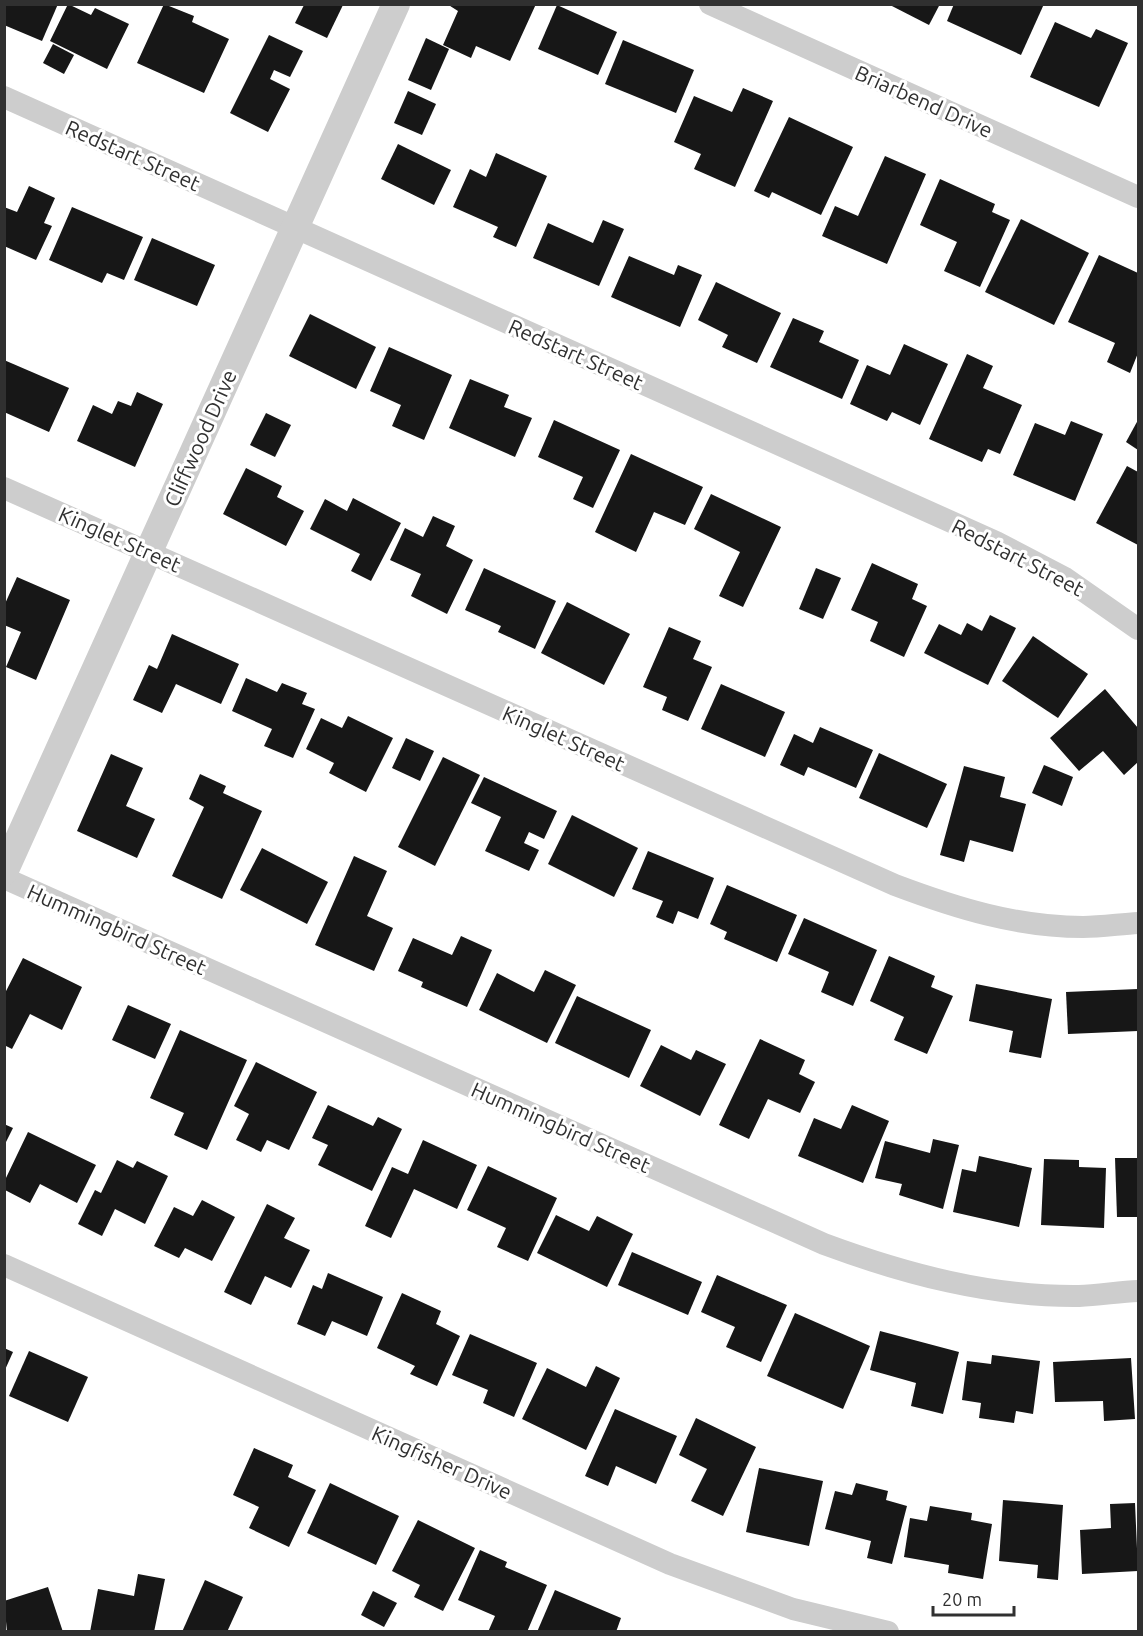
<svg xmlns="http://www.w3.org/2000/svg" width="1143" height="1636" viewBox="0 0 1143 1636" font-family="Ubuntu,sans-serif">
<rect width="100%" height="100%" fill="#fff"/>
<g fill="#171717">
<polygon points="4,4 58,4 42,41 4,25"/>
<polygon points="68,4 91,15 95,8 129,24 107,69 50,41"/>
<polygon points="164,4 194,16 192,22 229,39 204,93 137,63"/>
<polygon points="447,4 536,4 510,61 476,46 471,58 443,45 458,11"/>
<polygon points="888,4 940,4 929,25"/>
<polygon points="954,4 1044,4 1021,55 947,21"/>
<polygon points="304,5 343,5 327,38 295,23"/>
<polygon points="557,5 617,32 598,75 538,49"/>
<polygon points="1055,22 1091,38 1096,29 1128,43 1099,107 1030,77"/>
<polygon points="269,35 303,51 290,77 274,70 270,79 290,89 268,132 230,113"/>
<polygon points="426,38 449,49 431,90 408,80"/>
<polygon points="623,40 694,70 676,113 605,84"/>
<polygon points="53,44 74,55 64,74 43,63"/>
<polygon points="743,88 773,101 735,187 694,169 701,154 674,142 694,96 732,112"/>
<polygon points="408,91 436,104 422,135 394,123"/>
<polygon points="789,117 853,147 821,215 772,192 769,198 754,191"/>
<polygon points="398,144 451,170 434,205 381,179"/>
<polygon points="496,153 547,176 516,247 493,237 498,227 453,207 470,169 486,177"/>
<polygon points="885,156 926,174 887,264 822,236 835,206 858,216"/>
<polygon points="940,179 995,204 992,212 1010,220 980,287 944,271 957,242 920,225"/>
<polygon points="29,186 55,198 44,223 52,226 36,260 4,246 4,207 17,212"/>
<polygon points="72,207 143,237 124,280 107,273 102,283 49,260"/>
<polygon points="1021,219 1089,253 1054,325 985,292"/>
<polygon points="603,220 624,229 599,286 533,258 548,223 593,243"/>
<polygon points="152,238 215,265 197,306 134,280"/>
<polygon points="1099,255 1138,273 1138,353 1130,373 1107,362 1115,343 1068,322"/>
<polygon points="629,256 674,275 678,265 702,275 680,327 611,297"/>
<polygon points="716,282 781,313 757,363 722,347 728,335 698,320"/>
<polygon points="310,314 376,347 356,389 289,356"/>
<polygon points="793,318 824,331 819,342 859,360 842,399 770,367"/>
<polygon points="904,344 948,364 920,425 892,412 887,421 850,404 867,365 890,375"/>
<polygon points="389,347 452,375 424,440 392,426 401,405 370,391"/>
<polygon points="967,354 993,366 983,388 1022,405 1000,454 988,449 982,462 929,439"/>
<polygon points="4,360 69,388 49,432 4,412"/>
<polygon points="470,379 509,395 504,407 532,418 515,457 449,428"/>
<polygon points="137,392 163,404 135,467 77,441 93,405 112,414 118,401 131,406"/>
<polygon points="266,413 291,425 275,457 250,445"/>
<polygon points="554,420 620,450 593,508 573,499 583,477 538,457"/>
<polygon points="1138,420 1138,450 1126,442"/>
<polygon points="1071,421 1103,434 1075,501 1013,475 1035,423 1065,435"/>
<polygon points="631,454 703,487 685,525 654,512 636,552 595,532"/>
<polygon points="1127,466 1138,472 1138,545 1096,523"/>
<polygon points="246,468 282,486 277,497 304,511 286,546 223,514"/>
<polygon points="711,494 781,527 743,607 719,596 740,552 694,529"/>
<polygon points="353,498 401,523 371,581 351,571 360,554 310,529 325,499 347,511"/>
<polygon points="433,516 455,526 446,546 473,560 447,614 411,596 421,574 390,560 405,528 423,537"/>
<polygon points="872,563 918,584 912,599 927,606 904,657 870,641 878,622 851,610"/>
<polygon points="484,568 556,601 535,649 498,632 501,626 465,610"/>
<polygon points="816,568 841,578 823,619 799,609"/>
<polygon points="17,577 70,600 36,680 6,667 21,632 4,625 4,606"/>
<polygon points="567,602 630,634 604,685 541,653"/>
<polygon points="990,615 1016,628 988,685 924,653 939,624 961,635 967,623 982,631"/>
<polygon points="669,627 701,641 693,659 712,667 688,721 662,710 667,697 643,687"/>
<polygon points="172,634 239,664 221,704 176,684 162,713 133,700 149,665 157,669"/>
<polygon points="1033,636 1088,674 1058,718 1002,681"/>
<polygon points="246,678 277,692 282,683 307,693 302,704 315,709 293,758 264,746 272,729 232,711"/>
<polygon points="721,684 785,712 765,757 701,729"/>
<polygon points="1105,689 1138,728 1138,762 1124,775 1103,751 1079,771 1050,738"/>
<polygon points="348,716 393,738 366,792 329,773 334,763 306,749 321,718 342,728"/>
<polygon points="820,727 873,750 856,788 808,767 804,776 780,765 794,734 813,743"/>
<polygon points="406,738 434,751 420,781 392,768"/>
<polygon points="879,753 947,784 927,828 859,798"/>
<polygon points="111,754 143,768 126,806 155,819 137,858 77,831"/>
<polygon points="443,757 480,775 435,866 398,847"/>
<polygon points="1044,765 1073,777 1062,806 1032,793"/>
<polygon points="964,766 1005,777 1000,797 1026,804 1013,852 970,840 964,862 940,855"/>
<polygon points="200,774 226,786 223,793 262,811 222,899 172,876 204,807 189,799"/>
<polygon points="484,777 557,811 544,839 529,832 524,843 539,850 529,871 485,851 501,817 471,803"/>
<polygon points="572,815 638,848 614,897 548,864"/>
<polygon points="262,848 328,882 307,924 240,890"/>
<polygon points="648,851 714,878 698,919 678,911 673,924 656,917 663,901 632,889"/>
<polygon points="354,856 387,871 367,916 393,928 374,971 315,945"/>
<polygon points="727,885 797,915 777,962 724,939 727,932 710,924"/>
<polygon points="804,918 877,950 853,1006 821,992 829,972 788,954"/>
<polygon points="461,936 492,950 467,1007 421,987 423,982 398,971 413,938 452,955"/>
<polygon points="889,956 935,976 931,987 953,996 927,1054 894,1040 904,1017 870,1001"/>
<polygon points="23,958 82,987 62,1030 30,1014 12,1049 4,1045 4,995"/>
<polygon points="545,970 576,985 547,1043 479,1010 497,973 534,992"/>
<polygon points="976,984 1052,999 1041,1058 1009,1052 1013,1031 969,1021"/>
<polygon points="1138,989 1138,1031 1068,1034 1066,992"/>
<polygon points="577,996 651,1030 629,1078 555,1043"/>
<polygon points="128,1005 171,1024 155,1059 112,1040"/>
<polygon points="180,1030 247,1060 207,1150 174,1135 184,1113 150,1098"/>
<polygon points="760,1039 805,1060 799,1074 815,1082 800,1113 768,1099 749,1139 719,1125"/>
<polygon points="661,1045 691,1060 696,1050 726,1064 700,1116 640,1086"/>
<polygon points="256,1062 317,1092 289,1150 267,1140 261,1152 236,1140 249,1114 234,1106"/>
<polygon points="328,1105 373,1126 378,1117 402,1129 372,1191 318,1165 328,1145 312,1138"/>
<polygon points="852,1105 889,1121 863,1183 798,1156 814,1118 841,1129"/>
<polygon points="4,1124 13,1128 4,1146"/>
<polygon points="28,1132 96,1165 77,1203 40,1184 30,1203 5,1190 5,1180"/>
<polygon points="933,1139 959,1145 943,1209 899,1195 902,1184 875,1178 885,1141 930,1153"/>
<polygon points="423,1140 477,1165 457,1209 414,1189 391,1238 365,1226 392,1167 408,1174"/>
<polygon points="979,1156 1032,1168 1019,1227 953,1212 962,1169 976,1172"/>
<polygon points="1115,1158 1138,1158 1138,1217 1117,1217"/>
<polygon points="1044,1159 1079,1160 1079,1167 1106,1168 1104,1228 1041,1225"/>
<polygon points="117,1160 133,1168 137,1161 168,1176 145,1224 115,1209 102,1236 78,1224 95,1190 101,1193"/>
<polygon points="488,1166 557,1198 528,1261 497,1247 506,1228 467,1210"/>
<polygon points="202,1200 235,1217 212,1261 185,1248 179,1258 154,1246 174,1207 193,1216"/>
<polygon points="267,1204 295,1218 284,1238 310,1250 291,1288 265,1276 251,1305 224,1292"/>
<polygon points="556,1215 589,1231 597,1216 633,1234 607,1287 537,1253"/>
<polygon points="632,1252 702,1282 688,1315 618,1285"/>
<polygon points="328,1273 383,1297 367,1336 332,1321 325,1336 297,1324 313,1285 322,1289"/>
<polygon points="717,1275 787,1305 761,1362 726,1347 735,1327 701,1312"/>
<polygon points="402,1293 441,1311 436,1324 460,1336 437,1386 410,1374 415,1366 377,1348"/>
<polygon points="795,1313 870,1346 843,1409 767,1376"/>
<polygon points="880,1331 959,1352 943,1414 911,1406 916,1383 870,1370"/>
<polygon points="470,1334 537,1363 514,1417 483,1403 488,1390 452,1375"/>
<polygon points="4,1348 13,1352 4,1372"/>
<polygon points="29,1351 88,1377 68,1422 9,1396"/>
<polygon points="992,1355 1040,1361 1033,1414 1016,1411 1014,1423 979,1418 981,1403 962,1400 967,1361 991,1364"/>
<polygon points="1131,1358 1135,1419 1104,1421 1103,1401 1055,1402 1053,1362"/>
<polygon points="596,1366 620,1378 586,1450 522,1419 547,1368 586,1387"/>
<polygon points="615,1409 677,1436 656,1484 616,1466 608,1486 585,1476"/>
<polygon points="696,1418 756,1447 723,1516 691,1501 707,1469 679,1455"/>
<polygon points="254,1448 293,1465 288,1477 316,1490 289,1547 249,1528 259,1507 233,1495"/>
<polygon points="759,1468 823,1481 809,1546 746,1532"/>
<polygon points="330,1483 399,1516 376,1565 307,1533"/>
<polygon points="856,1483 888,1491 886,1500 907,1506 892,1564 867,1558 871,1541 825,1529 835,1491 852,1495"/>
<polygon points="1003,1500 1063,1505 1058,1580 1037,1578 1038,1565 999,1561"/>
<polygon points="1135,1503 1138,1571 1082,1574 1080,1530 1111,1528 1110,1504"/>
<polygon points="930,1506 972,1513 971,1520 992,1524 983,1579 948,1573 949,1565 904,1557 910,1518 927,1521"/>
<polygon points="418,1520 475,1548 443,1611 414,1597 420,1585 392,1571"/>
<polygon points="480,1550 507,1562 505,1567 547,1585 527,1632 488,1632 495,1616 458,1600"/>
<polygon points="138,1574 165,1579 154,1632 90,1632 98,1589 134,1596"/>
<polygon points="205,1580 243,1597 227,1632 182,1632"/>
<polygon points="48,1587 63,1632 7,1632 4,1601"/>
<polygon points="555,1590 621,1618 616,1632 537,1632"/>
<polygon points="373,1591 397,1603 384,1627 361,1615"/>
</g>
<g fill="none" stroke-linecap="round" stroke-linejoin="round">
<g stroke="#cdcdcd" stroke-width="22">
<polyline points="710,4 1138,197"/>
<polyline points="4,97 996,542 1065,578 1138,629"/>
<path d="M4 488 895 885C956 908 1017 927 1083 927 1101 927 1120 924 1138 923"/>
<path d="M4 878 824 1244C905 1274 991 1297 1079 1296 1099 1295 1119 1292 1138 1291"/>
<polyline points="4,1265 670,1564 793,1609 888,1632"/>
</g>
<polyline stroke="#cdcdcd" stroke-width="28" points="4,872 396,4"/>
</g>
<g text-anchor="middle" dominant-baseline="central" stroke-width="6" stroke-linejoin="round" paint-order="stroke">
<g font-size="21" fill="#303030" stroke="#fff">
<text transform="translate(924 101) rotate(24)">Briarbend Drive</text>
<text transform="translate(133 155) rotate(24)">Redstart Street</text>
<text transform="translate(576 354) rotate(24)">Redstart Street</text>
<text transform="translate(200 438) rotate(-66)">Cliffwood Drive</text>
<text transform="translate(120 539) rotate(24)">Kinglet Street</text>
<text transform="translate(1018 557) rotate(27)">Redstart Street</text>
<text transform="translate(564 738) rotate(24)">Kinglet Street</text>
<text transform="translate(117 929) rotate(24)">Hummingbird Street</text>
<text transform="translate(561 1127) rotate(24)">Hummingbird Street</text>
<text transform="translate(442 1462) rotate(24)">Kingfisher Drive</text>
</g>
</g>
<rect width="1143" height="1636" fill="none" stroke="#303030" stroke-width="12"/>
<path d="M933 1606v9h81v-9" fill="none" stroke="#303030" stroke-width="3"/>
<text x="942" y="1606" font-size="18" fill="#303030" stroke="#ffffff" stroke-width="4.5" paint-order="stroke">20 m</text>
</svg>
